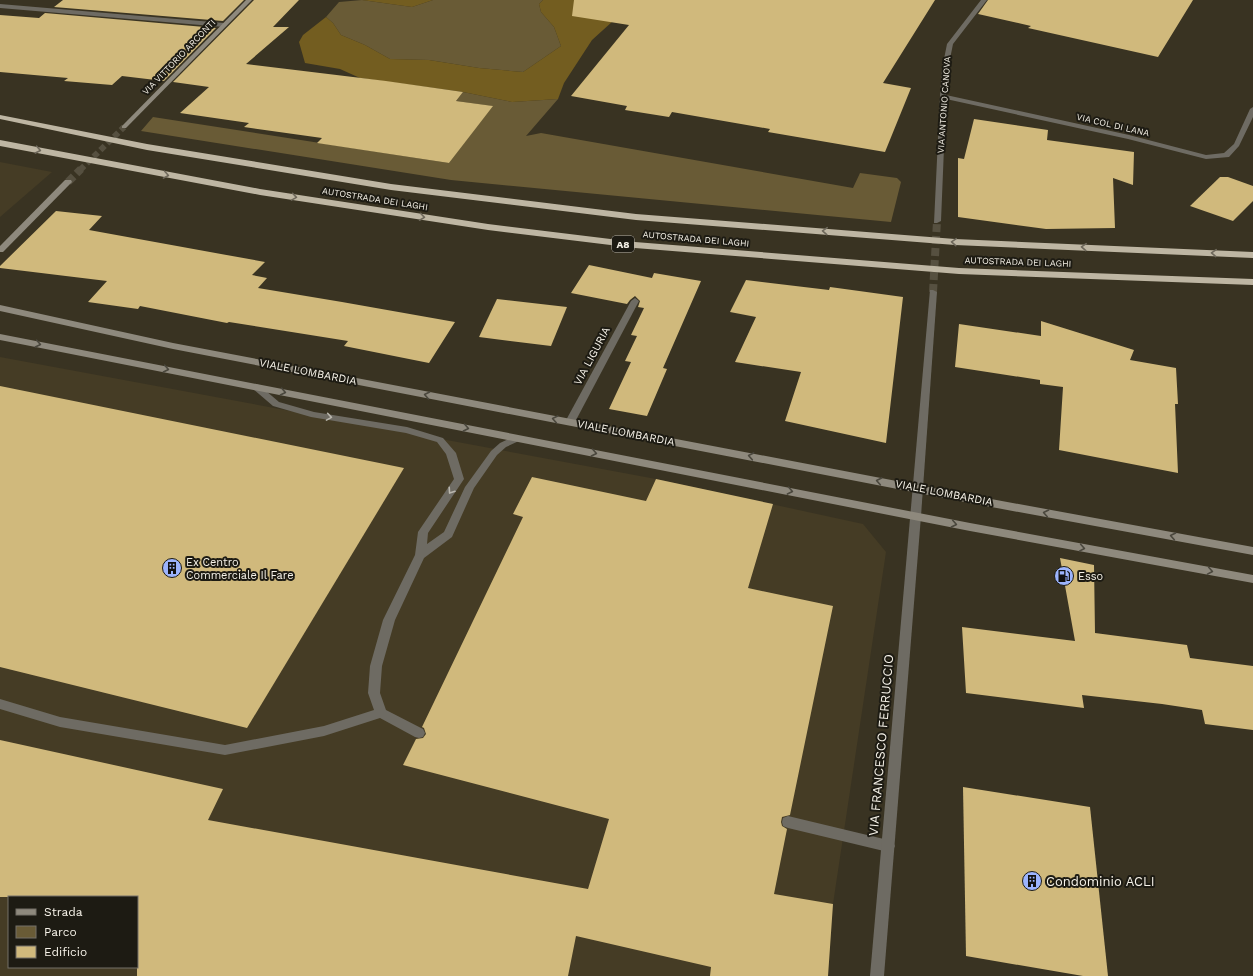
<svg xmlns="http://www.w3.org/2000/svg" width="1253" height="976" viewBox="0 0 1253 976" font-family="'Work Sans',sans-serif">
<rect width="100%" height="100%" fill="#393322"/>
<g fill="#453c25" fill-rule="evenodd">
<polygon points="0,162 52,172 0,217"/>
<path d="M0 357 656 479 863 524 886 552 833 904 828 976H0ZM9 897H137V967H9Z"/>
</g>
<g fill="#695b36">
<polygon points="362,0 412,7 433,0 543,0 539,4 541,12 554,27 561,46 523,72 479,68 429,60 390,59 365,45 341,35 333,23 326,17 339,2"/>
<polygon points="463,92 512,102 558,99 526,136 541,133 853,188 860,173 897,178 901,182 891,222 451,180 141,131 153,117 449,163 492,106 456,101"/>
</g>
<g fill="#735d20">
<polygon points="362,0 433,0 412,7"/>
<polygon points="543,0 591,0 613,21 592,40 564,83 558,99 512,102 463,92 360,78 340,69 305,63 299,42 303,35 326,17 333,23 341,35 365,45 390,59 429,60 479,68 523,72 561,46 554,27 541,12 539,4"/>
</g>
<g fill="#d0b97c">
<polygon points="63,0 244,0 223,21 54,7"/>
<polygon points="254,0 299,0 273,27 289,27 246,64 386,81 463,92 456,101 493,106 449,163 317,143 322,138 244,127 249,123 180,113 209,87 173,82"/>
<polygon points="574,0 935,0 883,83 911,88 885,152 768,132 770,129 672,112 669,117 625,110 627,106 571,96 629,25 572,16"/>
<polygon points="988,0 1193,0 1158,57 1028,28 1031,26 978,14"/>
<polygon points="45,13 216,28 164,81 122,76 112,85 64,81 68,78 0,72 0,15 39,18"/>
<polygon points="974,119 1048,130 1047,140 1134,152 1133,185 1113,178 1115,228 1046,229 958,217 958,158 964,159"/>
<polygon points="1220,177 1228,177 1253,186 1253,201 1233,221 1190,206"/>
<polygon points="56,211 102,216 89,230 265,262 252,275 267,278 258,288 342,302 455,322 429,363 344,346 348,341 229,322 227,323 140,306 138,309 88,302 107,281 0,268 0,266"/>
<polygon points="589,265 652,278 654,273 701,281 663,368 667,369 647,416 609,409 631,362 625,361 637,336 631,335 644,308 638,307 640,301 635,296 630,300 627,304 571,293"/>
<polygon points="746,280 829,290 830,287 903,297 886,443 785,421 801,372 735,362 756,317 730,312"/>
<polygon points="497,299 567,307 551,346 479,337"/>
<polygon points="1041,321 1134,350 1130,360 1176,368 1178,404 1175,404 1178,473 1059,450 1063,387 1040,384 1040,380 955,367 959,324 1041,336"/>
<polygon points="0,386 404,468 247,728 0,667"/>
<polygon points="532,477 646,501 656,479 773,504 748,588 833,606 790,815 782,817 781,822 782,826 787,829 774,894 833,904 828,976 710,976 711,967 576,936 568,976 137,976 137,897 0,897 0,740 223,789 208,820 588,889 609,819 403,765 416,739 423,738 426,734 424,728 422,727 523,517 513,514"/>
<polygon points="1060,558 1094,565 1095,633 1187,645 1190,658 1253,666 1253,730 1205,724 1202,710 1162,704 1082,695 1084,708 966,693 962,627 1075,641"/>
<polygon points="963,787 1090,807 1108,976 1083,976 966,956"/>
</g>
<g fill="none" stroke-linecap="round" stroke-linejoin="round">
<polyline stroke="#565040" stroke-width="8" stroke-dasharray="8 4" stroke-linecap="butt" points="933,292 937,221"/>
<polyline stroke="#565040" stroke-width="6" stroke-dasharray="6 3.5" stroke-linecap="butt" points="80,170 124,127"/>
<polyline stroke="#565040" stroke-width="8" stroke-dasharray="8 4" stroke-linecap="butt" points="68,182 81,169"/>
<g fill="#6e6b63" fill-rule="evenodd">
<polygon points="256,384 259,385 279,402 314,412 407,427 443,438 456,453 464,479 428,533 427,544 444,532 465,487 491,451 500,443 515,436 521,436 523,438 521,440 506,447 497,455 474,488 452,537 424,558 395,620 382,666 380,693 386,710 423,729 425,733 423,737 419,738 415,737 380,718 324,736 225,755 60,727 0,709 0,699 60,717 225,745 324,726 374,710 368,693 370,666 383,620 415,555 418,532 454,479 446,454 437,442 406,433 311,417 273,406 253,389 251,387 253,385"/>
<polygon points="788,816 888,840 893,842 895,846 893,850 888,852 788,828 783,826 782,822 783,818"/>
</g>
<g fill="#6e6b63" fill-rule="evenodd">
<polygon points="981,0 987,0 953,44 948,69 946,95 1129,135 1206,155 1224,153 1234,144 1250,109 1253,107 1253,117 1239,146 1229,157 1206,159 1128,139 946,99 941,221 937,223 934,223 940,96 942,69 947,44"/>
<polygon points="0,4 224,23 227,25 224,27 0,8"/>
<polygon points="930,290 933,290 937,292 921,516 884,976 870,976"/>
<polygon points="635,298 639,301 575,422 573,424 567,424 565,422 631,301"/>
</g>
<g fill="#8e897d" fill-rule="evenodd">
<polygon points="246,0 252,0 126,128 122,128 122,126"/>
<polygon points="65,180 71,180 72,182 3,252 0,252 0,246"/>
<polygon points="0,305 173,343 975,496 1253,547 1253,555 975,504 173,349 0,311"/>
<polygon points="0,334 970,523 1253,575 1253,583 970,531 0,340"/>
</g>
<g fill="#beb6a3" fill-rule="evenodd">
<polygon points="0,115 147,144 391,184 636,214 955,239 1253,252 1253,258 955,245 636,220 391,190 147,150 0,119"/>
<polygon points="0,140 260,189 488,224 635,242 959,268 1253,279 1253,285 959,274 635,248 488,230 260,195 0,146"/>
</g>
</g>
<defs><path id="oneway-chevron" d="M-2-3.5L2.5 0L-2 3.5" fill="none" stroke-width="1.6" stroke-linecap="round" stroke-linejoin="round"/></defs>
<g stroke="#6e685b">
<use href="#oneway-chevron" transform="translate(38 150) rotate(11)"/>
<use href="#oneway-chevron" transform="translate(166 175) rotate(10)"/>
<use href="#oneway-chevron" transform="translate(294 197) rotate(9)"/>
<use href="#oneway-chevron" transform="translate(422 217) rotate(8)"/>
<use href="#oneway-chevron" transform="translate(825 231) rotate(-176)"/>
<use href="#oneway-chevron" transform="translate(954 242) rotate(-176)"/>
<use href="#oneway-chevron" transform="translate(1084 247) rotate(-177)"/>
<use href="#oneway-chevron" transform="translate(1214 253) rotate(-177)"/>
</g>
<g stroke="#4a473d">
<use href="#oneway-chevron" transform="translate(38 344) rotate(11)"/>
<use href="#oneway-chevron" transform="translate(166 369) rotate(11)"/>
<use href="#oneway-chevron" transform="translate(283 392) rotate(11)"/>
<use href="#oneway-chevron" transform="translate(427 395) rotate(-169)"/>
<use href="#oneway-chevron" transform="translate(555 419) rotate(-169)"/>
<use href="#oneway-chevron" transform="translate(466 428) rotate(11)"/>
<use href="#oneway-chevron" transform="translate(594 453) rotate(11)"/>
<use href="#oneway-chevron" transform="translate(751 456) rotate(-169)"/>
<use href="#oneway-chevron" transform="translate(879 481) rotate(-169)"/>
<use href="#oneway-chevron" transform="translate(790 491) rotate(11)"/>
<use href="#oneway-chevron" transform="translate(1046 513) rotate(-169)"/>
<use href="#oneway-chevron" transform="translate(954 524) rotate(11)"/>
<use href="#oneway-chevron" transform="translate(1173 536) rotate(-169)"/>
<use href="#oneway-chevron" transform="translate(1082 548) rotate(10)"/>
<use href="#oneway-chevron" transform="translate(1210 571) rotate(10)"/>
</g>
<g stroke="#b9b6ad">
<use href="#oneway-chevron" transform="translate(329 417) rotate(9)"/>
<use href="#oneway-chevron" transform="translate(451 491) rotate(124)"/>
</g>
<defs>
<symbol id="building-disc" viewBox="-11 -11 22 22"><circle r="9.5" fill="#9cb4fd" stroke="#1d1b13"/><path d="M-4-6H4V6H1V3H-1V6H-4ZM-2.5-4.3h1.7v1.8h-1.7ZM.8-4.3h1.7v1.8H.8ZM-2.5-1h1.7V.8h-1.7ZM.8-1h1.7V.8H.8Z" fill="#111"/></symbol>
<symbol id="fuel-disc" viewBox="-11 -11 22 22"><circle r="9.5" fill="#9cb4fd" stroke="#1d1b13"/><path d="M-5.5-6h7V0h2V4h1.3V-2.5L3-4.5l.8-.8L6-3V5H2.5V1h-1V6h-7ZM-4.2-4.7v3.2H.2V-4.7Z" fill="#111"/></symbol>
</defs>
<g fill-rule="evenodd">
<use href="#building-disc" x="161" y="557" width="22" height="22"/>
<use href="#fuel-disc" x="1053" y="565" width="22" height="22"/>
<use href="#building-disc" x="1021" y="870" width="22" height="22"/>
</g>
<g text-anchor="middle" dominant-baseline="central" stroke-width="4" stroke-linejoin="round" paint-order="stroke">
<g font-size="9" fill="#f7f3e9" stroke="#1d1b13">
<text transform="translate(179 57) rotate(-46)">VIA VITTORIO ARCONTI</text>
<text transform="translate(944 105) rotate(-86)">VIA ANTONIO CANOVA</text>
<text transform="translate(1113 125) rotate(13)">VIA COL DI LANA</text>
<text transform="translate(375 199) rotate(9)">AUTOSTRADA DEI LAGHI</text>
<text transform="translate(696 239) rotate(5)">AUTOSTRADA DEI LAGHI</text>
<text transform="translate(1018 262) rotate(2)">AUTOSTRADA DEI LAGHI</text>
</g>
<rect fill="#1d1b13" stroke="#b6b2a9" stroke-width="1" x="612" y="236" width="22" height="16" rx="3"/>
<g font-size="10" font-weight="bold" fill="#f7f3e9">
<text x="623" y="244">A8</text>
</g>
<g font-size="11" fill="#f7f3e9" stroke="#1d1b13">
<text transform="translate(592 356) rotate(-62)">VIA LIGURIA</text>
<text transform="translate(308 372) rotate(11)">VIALE LOMBARDIA</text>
<text transform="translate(626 433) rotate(11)">VIALE LOMBARDIA</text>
<text transform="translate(944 493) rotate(11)">VIALE LOMBARDIA</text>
</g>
<g font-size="11" fill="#f7f3e9" stroke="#1d1b13" text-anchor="start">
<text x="186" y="562">Ex Centro<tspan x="186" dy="13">Commerciale Il Fare</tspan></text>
<text x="1078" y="576">Esso</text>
</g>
<g font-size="13" fill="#f7f3e9" stroke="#1d1b13">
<text transform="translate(881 745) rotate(-85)">VIA FRANCESCO FERRUCCIO</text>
</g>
<g font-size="13" fill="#f7f3e9" stroke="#1d1b13" text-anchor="start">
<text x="1046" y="881">Condominio ACLI</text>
</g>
</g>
<rect x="8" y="896" width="130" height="72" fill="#1d1b13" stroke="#747169"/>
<rect x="16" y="909" width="20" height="6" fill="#8e897d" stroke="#747169"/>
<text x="44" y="916" font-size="12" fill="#f7f3e9">Strada</text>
<rect x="16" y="926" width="20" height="12" fill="#695b36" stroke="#747169"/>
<text x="44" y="936" font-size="12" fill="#f7f3e9">Parco</text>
<rect x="16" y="946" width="20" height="12" fill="#d0b97c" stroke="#747169"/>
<text x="44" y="956" font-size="12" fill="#f7f3e9">Edificio</text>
</svg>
